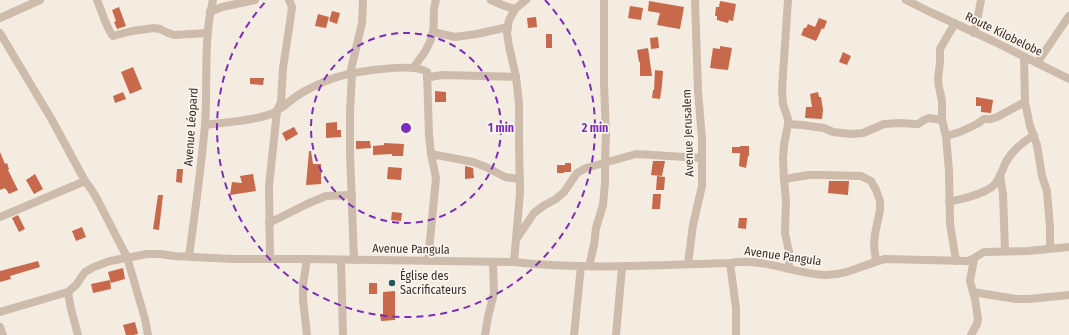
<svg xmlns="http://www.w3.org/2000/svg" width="1069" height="335" viewBox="0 0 1069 335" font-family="'Fira Sans Condensed',sans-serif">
<rect width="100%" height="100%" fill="#f4ebe1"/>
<g fill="#c8694b">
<polygon points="649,1 684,7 680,29 657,25 660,13 648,11"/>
<polygon points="720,1 736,4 733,21 729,20 728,23 717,20 717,16 715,16 716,7 719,7"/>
<polygon points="630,6 643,8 641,20 628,18"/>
<polygon points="119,7 126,26 117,29 114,22 116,21 112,10"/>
<polygon points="332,11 340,13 337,24 329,21"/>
<polygon points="318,14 329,17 326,28 315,26"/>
<polygon points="536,17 537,27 528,28 527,18"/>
<polygon points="819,18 827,21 824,29 822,28 816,41 801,35 804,28 806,28 808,24 815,27"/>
<rect x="546" y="34" width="6" height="14"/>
<polygon points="658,37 659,48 651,49 650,38"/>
<polygon points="720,46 732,48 728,70 710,68 713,48 720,49"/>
<polygon points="648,48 652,76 640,76 640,62 639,62 637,50"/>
<polygon points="843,52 851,56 847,65 839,62"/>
<polygon points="133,67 142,89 130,94 121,72"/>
<polygon points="655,70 663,71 662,85 660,99 652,98 653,90 654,90"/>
<polygon points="250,78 264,78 263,85 250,84"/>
<polygon points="435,91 446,92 446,102 435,102"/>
<polygon points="123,92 126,99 115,103 113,96"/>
<polygon points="818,92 819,97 821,97 823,110 822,119 805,118 806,107 812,107 810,94"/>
<polygon points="976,97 993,100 991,113 981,112 981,106 976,106"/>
<polygon points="337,122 337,130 341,130 341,137 326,138 326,123"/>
<polygon points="294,127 298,134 286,141 282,133"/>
<polygon points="356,141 370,141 371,148 356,149"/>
<polygon points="384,143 404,144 403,156 392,156 392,154 373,155 373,146 384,145"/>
<polygon points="740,146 749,146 749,156 748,156 746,168 739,166 740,153 732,153 732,147 740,147"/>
<polygon points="309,151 311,151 313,164 321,164 321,184 306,185"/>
<polygon points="0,152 5,164 7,163 9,169 8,170 18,190 9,194 6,189 5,190 5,188 0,190"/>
<polygon points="653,161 665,161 662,176 651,175"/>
<polygon points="565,163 571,163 571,172 564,172 564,173 557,173 557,165 565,165"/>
<polygon points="465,166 473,168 474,178 465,179"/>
<polygon points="388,167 402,168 401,180 387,179"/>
<polygon points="177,169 183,169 182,183 176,182"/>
<polygon points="35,174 43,189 34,194 26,180"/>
<polygon points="253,174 256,191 230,195 232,182 242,183 240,176"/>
<polygon points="657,176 665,177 664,190 656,190"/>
<polygon points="829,181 849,181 848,195 828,193"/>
<polygon points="653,194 661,194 660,209 652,209"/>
<polygon points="158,195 163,195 159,230 153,229"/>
<polygon points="392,212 402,213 401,221 391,220"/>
<polygon points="18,215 25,229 19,232 12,218"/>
<polygon points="739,218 747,218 746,229 738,228"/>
<polygon points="82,227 86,237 76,241 72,231"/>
<polygon points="38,261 40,267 10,276 11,279 0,282 0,271"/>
<polygon points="123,268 125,279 111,283 108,272"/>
<polygon points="110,280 111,289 93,293 91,284"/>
<rect x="369" y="283" width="8" height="11"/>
<polygon points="395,291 395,320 381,321 380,314 383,314 383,292"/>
<polygon points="135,322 138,334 133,335 126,335 123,325"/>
</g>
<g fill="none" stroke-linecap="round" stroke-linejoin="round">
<g stroke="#cdbbac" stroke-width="8">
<path d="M97 0C101 9 107 30 113 36L132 31 154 28 160 29 168 33 174 35 208 33"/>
<polyline points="491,0 505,6 515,9"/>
<polyline points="788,0 782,89 783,104 788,119 788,124 784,145 783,159 784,179 786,201 785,233 789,252 789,269"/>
<polyline points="906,0 930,12 993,41 1069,79"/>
<polyline points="210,12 222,7 255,0"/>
<polyline points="0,18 40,0"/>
<polyline points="955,23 940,49 940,62 938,79 939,87 942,101 942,120 946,136 949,171 950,224 956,261"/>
<polyline points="433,32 455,37 477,34 508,27"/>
<polyline points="0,33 52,120 85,181 91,189 97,199 127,257 145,319 148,335"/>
<polyline points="974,33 977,21 981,0"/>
<polyline points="1024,57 1025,102 1030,126 1037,145 1042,176 1047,191 1050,227 1050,248"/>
<polyline points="1037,63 1069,16"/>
<path d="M413 68C422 56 430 47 433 32 435 21 432 10 436 0"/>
<polyline points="350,74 362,23 363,0"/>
<polyline points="352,74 350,112 350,153 354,260"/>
<polyline points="427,78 435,76 443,75 516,77"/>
<polyline points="788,124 802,125 816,127 824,128 833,132 851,134 863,133 884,124 900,123 915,124 918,124 924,120 929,118 942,120"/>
<path d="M205 125C225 122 253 121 271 114 276 112 279 109 284 106 291 100 300 93 309 89 318 84 328 80 337 77 354 72 414 62 427 72L429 135 431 154 436 178 428 261"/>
<polyline points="946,136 960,132 977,124 984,119 991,119 997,117 1025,102"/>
<polyline points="431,154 473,162 486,167 505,177 520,179"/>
<polyline points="1000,175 1003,194 1005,251"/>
<polyline points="784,179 809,175 821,175 861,176 871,181 876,190 880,201 880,210 875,234 874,246 876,261"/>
<path d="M949 202C963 198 979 196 992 187 1000 181 1002 169 1007 160 1014 149 1023 142 1034 135"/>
<polyline points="0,217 85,181"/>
<polyline points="269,223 307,204 326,196 352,195"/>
<polyline points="517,238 534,213 543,206 556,199 564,192 577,173 586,168 636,154 702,158"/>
<path d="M189 256C195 213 201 169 205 125 208 84 203 40 213 0"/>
<polyline points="270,259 269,186 277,111 281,102 283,68 291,15 292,7 289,0"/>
<polyline points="341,260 343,335"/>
<polyline points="514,262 520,193 519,142 519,104 516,77 509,46 507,33 509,20 515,9 526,0"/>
<polyline points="730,263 736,308 736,335"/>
<polyline points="688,264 693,225 702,186 702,139 698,91 695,0"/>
<polyline points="589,266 594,245 596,228 603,205 605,183 605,163 606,134 604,84 604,0"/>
<polyline points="68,292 71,309 78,335"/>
<polyline points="973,292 1016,299 1029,299 1069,295"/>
<path d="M0 312 68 292 76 285 85 272 94 267 110 261 147 254H161L174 256 233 259H307L514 262C586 270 658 265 730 263 762 257 794 274 826 275 848 275 865 264 885 259L968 261C974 259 978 255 984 252L1028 251 1069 247"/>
<polyline points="0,327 3,335"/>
<polyline points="307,335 303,300 303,285 307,259"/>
<polyline points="485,335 488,317 494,293 493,262"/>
<polyline points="574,335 581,266"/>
<polyline points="616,335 622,267"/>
<polyline points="971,335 977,324 978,319 975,299 970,281 974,259"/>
</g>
</g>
<g fill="none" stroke="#7b2cbf" stroke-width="2" stroke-dasharray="7 5">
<circle cx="406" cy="128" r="95"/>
<path d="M545 0A189 189 0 1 1 267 0"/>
</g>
<circle fill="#1f5a5e" stroke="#fbf5ee" stroke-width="1.5" cx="392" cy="283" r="4"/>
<g text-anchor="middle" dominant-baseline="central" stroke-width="3.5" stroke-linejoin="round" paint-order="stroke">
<g font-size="12" fill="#3b302b" stroke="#fbf5ee">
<text transform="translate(1004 34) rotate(26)">Route Kilobelobe</text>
<text transform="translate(191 127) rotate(-86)">Avenue Léopard</text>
<text transform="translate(688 133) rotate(-92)">Avenue Jerusalem</text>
<text transform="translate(411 249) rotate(1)">Avenue Pangula</text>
<text transform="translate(783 256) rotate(8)">Avenue Pangula</text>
</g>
<g font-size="12" fill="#3b302b" stroke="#fbf5ee" text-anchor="start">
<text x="400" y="276">Église des<tspan x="400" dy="14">Sacrificateurs</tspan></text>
</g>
</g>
<circle cx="406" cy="128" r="6" fill="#7b2cbf" stroke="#fbf5ee" stroke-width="2"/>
<g font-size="12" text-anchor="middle" font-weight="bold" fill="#7b2cbf" stroke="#fbf5ee" stroke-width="3.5" stroke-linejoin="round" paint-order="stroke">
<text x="501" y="132">1 min</text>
<text x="595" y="132">2 min</text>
</g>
</svg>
